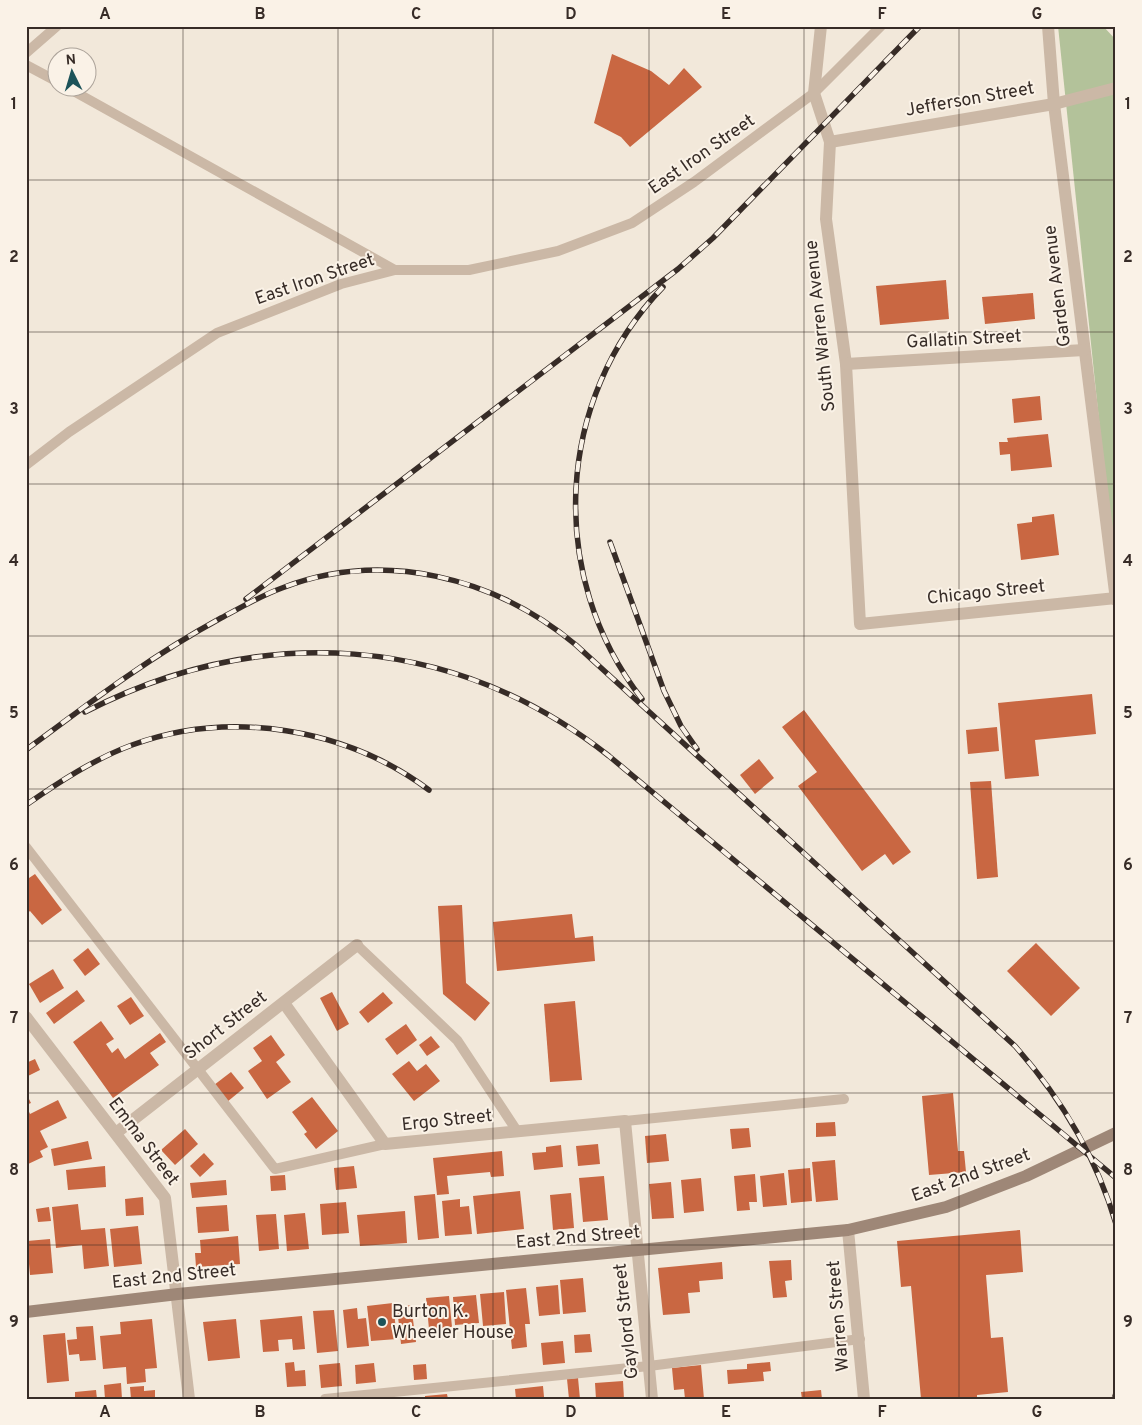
<svg xmlns="http://www.w3.org/2000/svg" width="1142" height="1425" viewBox="0 0 1142 1425" font-family="Overpass,sans-serif">
<rect width="100%" height="100%" fill="#f2e8da"/>
<polygon fill="#b3c29a" points="1058,26 1103,26 1116,40 1116,584"/>
<g fill="#c96742">
<polygon points="612,54 651,71 669,85 684,68 702,87 630,147 621,137 594,123"/>
<polygon points="946,280 949,319 880,325 876,286"/>
<polygon points="1033,293 1035,319 985,324 982,297"/>
<polygon points="1040,396 1042,420 1014,423 1012,399"/>
<polygon points="1048,434 1052,467 1011,471 1010,454 1000,455 999,442 1008,442 1007,438"/>
<polygon points="1054,514 1059,555 1021,560 1017,524 1032,522 1032,517"/>
<polygon points="1092,694 1096,734 1035,740 1039,776 1005,779 998,703"/>
<polygon points="804,710 911,852 893,865 885,854 862,871 798,786 817,772 782,727"/>
<polygon points="997,727 999,751 968,754 966,730"/>
<polygon points="759,759 774,778 755,794 740,775"/>
<polygon points="991,781 998,877 977,879 970,782"/>
<polygon points="35,874 62,910 42,925 30,911 26,914 26,880"/>
<polygon points="462,905 466,983 490,1003 475,1021 443,994 438,906"/>
<polygon points="572,914 575,938 593,936 595,961 497,971 493,922"/>
<polygon points="1036,943 1080,988 1051,1016 1007,971"/>
<polygon points="88,948 100,964 85,976 73,960"/>
<polygon points="53,969 64,988 40,1003 29,984"/>
<polygon points="77,990 85,1001 54,1024 46,1013"/>
<polygon points="332,992 349,1024 337,1031 320,998"/>
<polygon points="383,992 393,1003 368,1023 359,1012"/>
<polygon points="131,997 144,1016 130,1025 117,1006"/>
<polygon points="575,1001 582,1080 550,1082 544,1004"/>
<polygon points="101,1021 114,1039 106,1044 112,1053 118,1048 125,1059 160,1033 166,1042 150,1053 159,1065 113,1098 73,1042"/>
<polygon points="406,1024 417,1040 397,1055 385,1039"/>
<polygon points="271,1035 285,1055 276,1062 291,1082 267,1099 248,1071 262,1061 253,1048"/>
<polygon points="431,1036 440,1047 427,1056 419,1045"/>
<polygon points="35,1059 40,1070 26,1077 26,1063"/>
<polygon points="409,1061 417,1071 426,1064 440,1081 414,1101 392,1074"/>
<polygon points="231,1072 244,1088 227,1102 214,1085"/>
<polygon points="26,1093 31,1103 26,1105 30,1114 58,1100 67,1118 40,1131 48,1147 40,1151 43,1157 26,1165"/>
<polygon points="953,1093 958,1151 964,1151 966,1172 929,1175 922,1096"/>
<polygon points="312,1097 338,1131 316,1149 304,1134 307,1132 292,1112"/>
<polygon points="835,1122 836,1136 816,1137 816,1123"/>
<polygon points="749,1128 751,1147 732,1149 730,1129"/>
<polygon points="185,1129 198,1144 175,1165 161,1150"/>
<polygon points="666,1134 669,1161 647,1163 645,1136"/>
<polygon points="88,1141 92,1159 54,1166 51,1149"/>
<polygon points="598,1144 600,1164 578,1166 576,1146"/>
<polygon points="561,1145 563,1167 534,1170 532,1153 546,1152 546,1147"/>
<polygon points="502,1151 504,1176 491,1177 490,1172 447,1176 449,1194 437,1195 433,1158"/>
<polygon points="204,1153 214,1164 200,1177 190,1166"/>
<polygon points="835,1160 838,1200 816,1202 812,1162"/>
<polygon points="105,1166 106,1187 68,1190 66,1170"/>
<polygon points="354,1166 357,1188 336,1190 334,1168"/>
<polygon points="810,1168 812,1201 791,1203 788,1170"/>
<polygon points="784,1173 787,1205 763,1207 760,1176"/>
<polygon points="755,1174 757,1202 749,1202 750,1210 737,1211 734,1176"/>
<polygon points="285,1175 286,1190 271,1191 270,1176"/>
<polygon points="604,1176 608,1220 583,1222 579,1178"/>
<polygon points="701,1178 704,1211 684,1213 681,1180"/>
<polygon points="226,1180 227,1195 192,1198 190,1183"/>
<polygon points="671,1182 674,1218 652,1219 649,1184"/>
<polygon points="520,1191 524,1229 477,1234 473,1196"/>
<polygon points="571,1193 574,1228 553,1230 550,1195"/>
<polygon points="435,1194 439,1238 418,1240 414,1196"/>
<polygon points="143,1197 144,1215 126,1216 125,1199"/>
<polygon points="460,1199 460,1207 469,1206 472,1234 445,1236 442,1201"/>
<polygon points="346,1202 349,1233 322,1235 320,1204"/>
<polygon points="78,1204 81,1230 105,1228 109,1266 84,1269 82,1245 56,1248 52,1207"/>
<polygon points="227,1205 229,1231 198,1233 196,1207"/>
<polygon points="49,1207 51,1221 38,1222 36,1209"/>
<polygon points="405,1211 407,1243 360,1246 357,1215"/>
<polygon points="305,1213 309,1249 287,1251 284,1215"/>
<polygon points="276,1214 279,1249 259,1251 256,1215"/>
<polygon points="138,1226 142,1264 114,1267 110,1229"/>
<polygon points="1020,1230 1023,1272 986,1275 991,1338 1003,1337 1008,1392 977,1395 977,1399 921,1399 911,1286 901,1287 897,1241"/>
<polygon points="238,1236 240,1264 196,1267 195,1253 201,1253 200,1240"/>
<polygon points="50,1239 53,1273 30,1275 27,1241"/>
<polygon points="791,1260 792,1280 785,1281 787,1297 773,1298 769,1261"/>
<polygon points="722,1262 723,1279 699,1281 700,1292 688,1293 690,1313 663,1315 658,1268"/>
<polygon points="583,1278 586,1312 563,1314 560,1280"/>
<polygon points="558,1285 560,1314 539,1316 536,1287"/>
<polygon points="526,1288 530,1324 525,1324 527,1347 512,1349 506,1290"/>
<polygon points="504,1292 506,1324 483,1326 480,1294"/>
<polygon points="476,1295 479,1323 455,1325 453,1297"/>
<polygon points="449,1296 452,1327 429,1329 426,1298"/>
<polygon points="393,1303 397,1339 371,1341 367,1306"/>
<polygon points="411,1305 416,1342 401,1344 397,1307"/>
<polygon points="357,1308 358,1319 366,1318 369,1346 347,1348 343,1310"/>
<polygon points="334,1310 338,1351 317,1353 313,1311"/>
<polygon points="302,1316 305,1349 293,1350 292,1339 278,1340 279,1351 263,1352 260,1320"/>
<polygon points="152,1319 157,1368 145,1369 146,1382 127,1384 126,1367 103,1369 100,1336 121,1334 120,1322"/>
<polygon points="236,1319 240,1358 208,1361 203,1322"/>
<polygon points="93,1326 96,1360 80,1361 79,1354 69,1355 67,1340 77,1339 76,1327"/>
<polygon points="65,1333 69,1381 47,1383 43,1335"/>
<polygon points="590,1334 592,1352 575,1353 574,1335"/>
<polygon points="563,1341 565,1363 543,1365 541,1343"/>
<polygon points="294,1362 295,1371 305,1370 306,1386 287,1387 285,1363"/>
<polygon points="770,1362 771,1371 763,1372 764,1381 728,1384 727,1370 747,1369 747,1364"/>
<polygon points="340,1363 342,1386 321,1388 319,1365"/>
<polygon points="374,1363 376,1382 356,1384 355,1365"/>
<polygon points="426,1364 427,1379 414,1380 413,1365"/>
<polygon points="701,1365 704,1399 685,1399 684,1389 674,1390 672,1368"/>
<polygon points="578,1378 580,1399 569,1399 567,1379"/>
<polygon points="623,1381 624,1399 596,1399 595,1383"/>
<polygon points="121,1383 122,1399 105,1399 104,1385"/>
<polygon points="144,1386 144,1391 155,1390 155,1399 131,1399 130,1387"/>
<polygon points="543,1386 544,1397 516,1399 515,1389"/>
<polygon points="96,1390 97,1399 75,1399 75,1392"/>
<polygon points="821,1390 822,1399 802,1399 801,1392"/>
<polygon points="447,1394 448,1399 425,1399 425,1396"/>
</g>
<g fill="none" stroke-linecap="round" stroke-linejoin="round">
<g stroke="#cbb8a6" stroke-width="10">
<polyline points="26,53 57,26"/>
<polyline points="26,65 58,82"/>
<polyline points="68,88 395,270"/>
<polyline points="26,465 69,432 217,333 341,284 395,270 469,270 558,251 632,223 694,182 814,93 881,26"/>
<polyline points="26,847 275,1169 385,1144"/>
<polyline points="357,945 457,1040 517,1131"/>
<polyline points="625,1121 844,1099"/>
<polyline points="325,1399 649,1366 860,1339"/>
</g>
<g stroke="#cbb8a6" stroke-width="12">
<polyline points="821,26 814,93 830,142 826,219 846,364 860,624 1116,598"/>
<polyline points="1048,26 1054,104 1116,600"/>
<polyline points="830,142 1054,104 1116,88"/>
<polyline points="846,364 1084,350"/>
<polyline points="284,1003 385,1144 625,1121 652,1399"/>
<polyline points="26,1017 165,1198 189,1399"/>
<polyline points="116,1133 357,945"/>
<polyline points="848,1230 864,1399"/>
</g>
<polyline stroke="#9e8777" stroke-width="12" points="26,1312 178,1294 848,1230 946,1207 1026,1176 1116,1133"/>
<defs>
<g id="rail">
<polyline points="610,542 664,691 681,726 697,749"/>
<polyline points="246,599 678,269 713,238 920,26"/>
<path d="M642 699C546 576 555 399 663 287"/>
<path d="M85 712C260 622 453 633 609 756L1116 1178"/>
<path d="M26 750C89 703 151 656 221 618 240 608 260 596 282 588 383 549 495 577 576 645L1015 1046C1062 1099 1096 1156 1116 1224"/>
<path d="M26 805C59 782 94 759 132 745 230 709 346 728 429 790"/>
<polyline points="1114,1399 1116,1393"/>
</g>
</defs>
<use href="#rail" stroke="#372c27" stroke-width="5.5"/>
<use href="#rail" stroke="#faf2e7" stroke-width="4" stroke-dasharray="11" stroke-linecap="butt"/>
</g>
<path fill="none" stroke="#372c27" stroke-width="1" stroke-opacity="0.55" d="M183 26V1399M338 26V1399M493 26V1399M649 26V1399M804 26V1399M959 26V1399M26 180H1116M26 332H1116M26 484H1116M26 636H1116M26 789H1116M26 941H1116M26 1093H1116M26 1245H1116"/>
<circle fill="#1c5359" stroke="#faf2e7" stroke-width="2" cx="382" cy="1322" r="5"/>
<g text-anchor="middle" dominant-baseline="central" stroke-width="4" stroke-linejoin="round" paint-order="stroke">
<g font-size="18" fill="#372c27" stroke="#faf2e7">
<text transform="translate(970 100) rotate(-10)">Jefferson Street</text>
<text transform="translate(702 155) rotate(-35)">East Iron Street</text>
<text transform="translate(315 280) rotate(-19)">East Iron Street</text>
<text transform="translate(1058 286) rotate(-97)">Garden Avenue</text>
<text transform="translate(821 326) rotate(-96)">South Warren Avenue</text>
<text transform="translate(964 340) rotate(-3)">Gallatin Street</text>
<text transform="translate(986 593) rotate(-6)">Chicago Street</text>
<text transform="translate(226 1026) rotate(-38)">Short Street</text>
<text transform="translate(447 1121) rotate(-6)">Ergo Street</text>
<text transform="translate(143 1142) rotate(53)">Emma Street</text>
<text transform="translate(971 1176) rotate(-20)">East 2nd Street</text>
<text transform="translate(578 1238) rotate(-5)">East 2nd Street</text>
<text transform="translate(174 1277) rotate(-6)">East 2nd Street</text>
<text transform="translate(839 1316) rotate(-95)">Warren Street</text>
<text transform="translate(627 1321) rotate(-96)">Gaylord Street</text>
</g>
<g font-size="18" fill="#372c27" stroke="#faf2e7" text-anchor="start">
<text x="392" y="1312">Burton K.<tspan x="392" dy="21">Wheeler House</tspan></text>
</g>
</g>
<rect width="1142" height="1425" fill="none" stroke="#faf2e7" stroke-width="55"/>
<g transform="translate(72 72) rotate(355)"><circle r="24" fill="#faf2e7" stroke="#aca39a"/>
<path d="M0-4L9 19L0 12L-9 19Z" fill="#1c5359"/>
<text y="-8" font-size="14" font-weight="bold" text-anchor="middle" fill="#372c27">N</text>
</g>
<rect x="28" y="28" width="1086" height="1370" fill="none" stroke="#372c27" stroke-width="2"/>
<g font-size="16" text-anchor="middle" font-weight="bold" fill="#372c27">
<text x="105" y="19">A</text>
<text x="260" y="19">B</text>
<text x="416" y="19">C</text>
<text x="571" y="19">D</text>
<text x="726" y="19">E</text>
<text x="882" y="19">F</text>
<text x="1037" y="19">G</text>
<text x="14" y="109">1</text>
<text x="1128" y="109">1</text>
<text x="14" y="262">2</text>
<text x="1128" y="262">2</text>
<text x="14" y="414">3</text>
<text x="1128" y="414">3</text>
<text x="14" y="566">4</text>
<text x="1128" y="566">4</text>
<text x="14" y="718">5</text>
<text x="1128" y="718">5</text>
<text x="14" y="870">6</text>
<text x="1128" y="870">6</text>
<text x="14" y="1023">7</text>
<text x="1128" y="1023">7</text>
<text x="14" y="1175">8</text>
<text x="1128" y="1175">8</text>
<text x="14" y="1327">9</text>
<text x="1128" y="1327">9</text>
<text x="105" y="1417">A</text>
<text x="260" y="1417">B</text>
<text x="416" y="1417">C</text>
<text x="571" y="1417">D</text>
<text x="726" y="1417">E</text>
<text x="882" y="1417">F</text>
<text x="1037" y="1417">G</text>
</g>
</svg>
